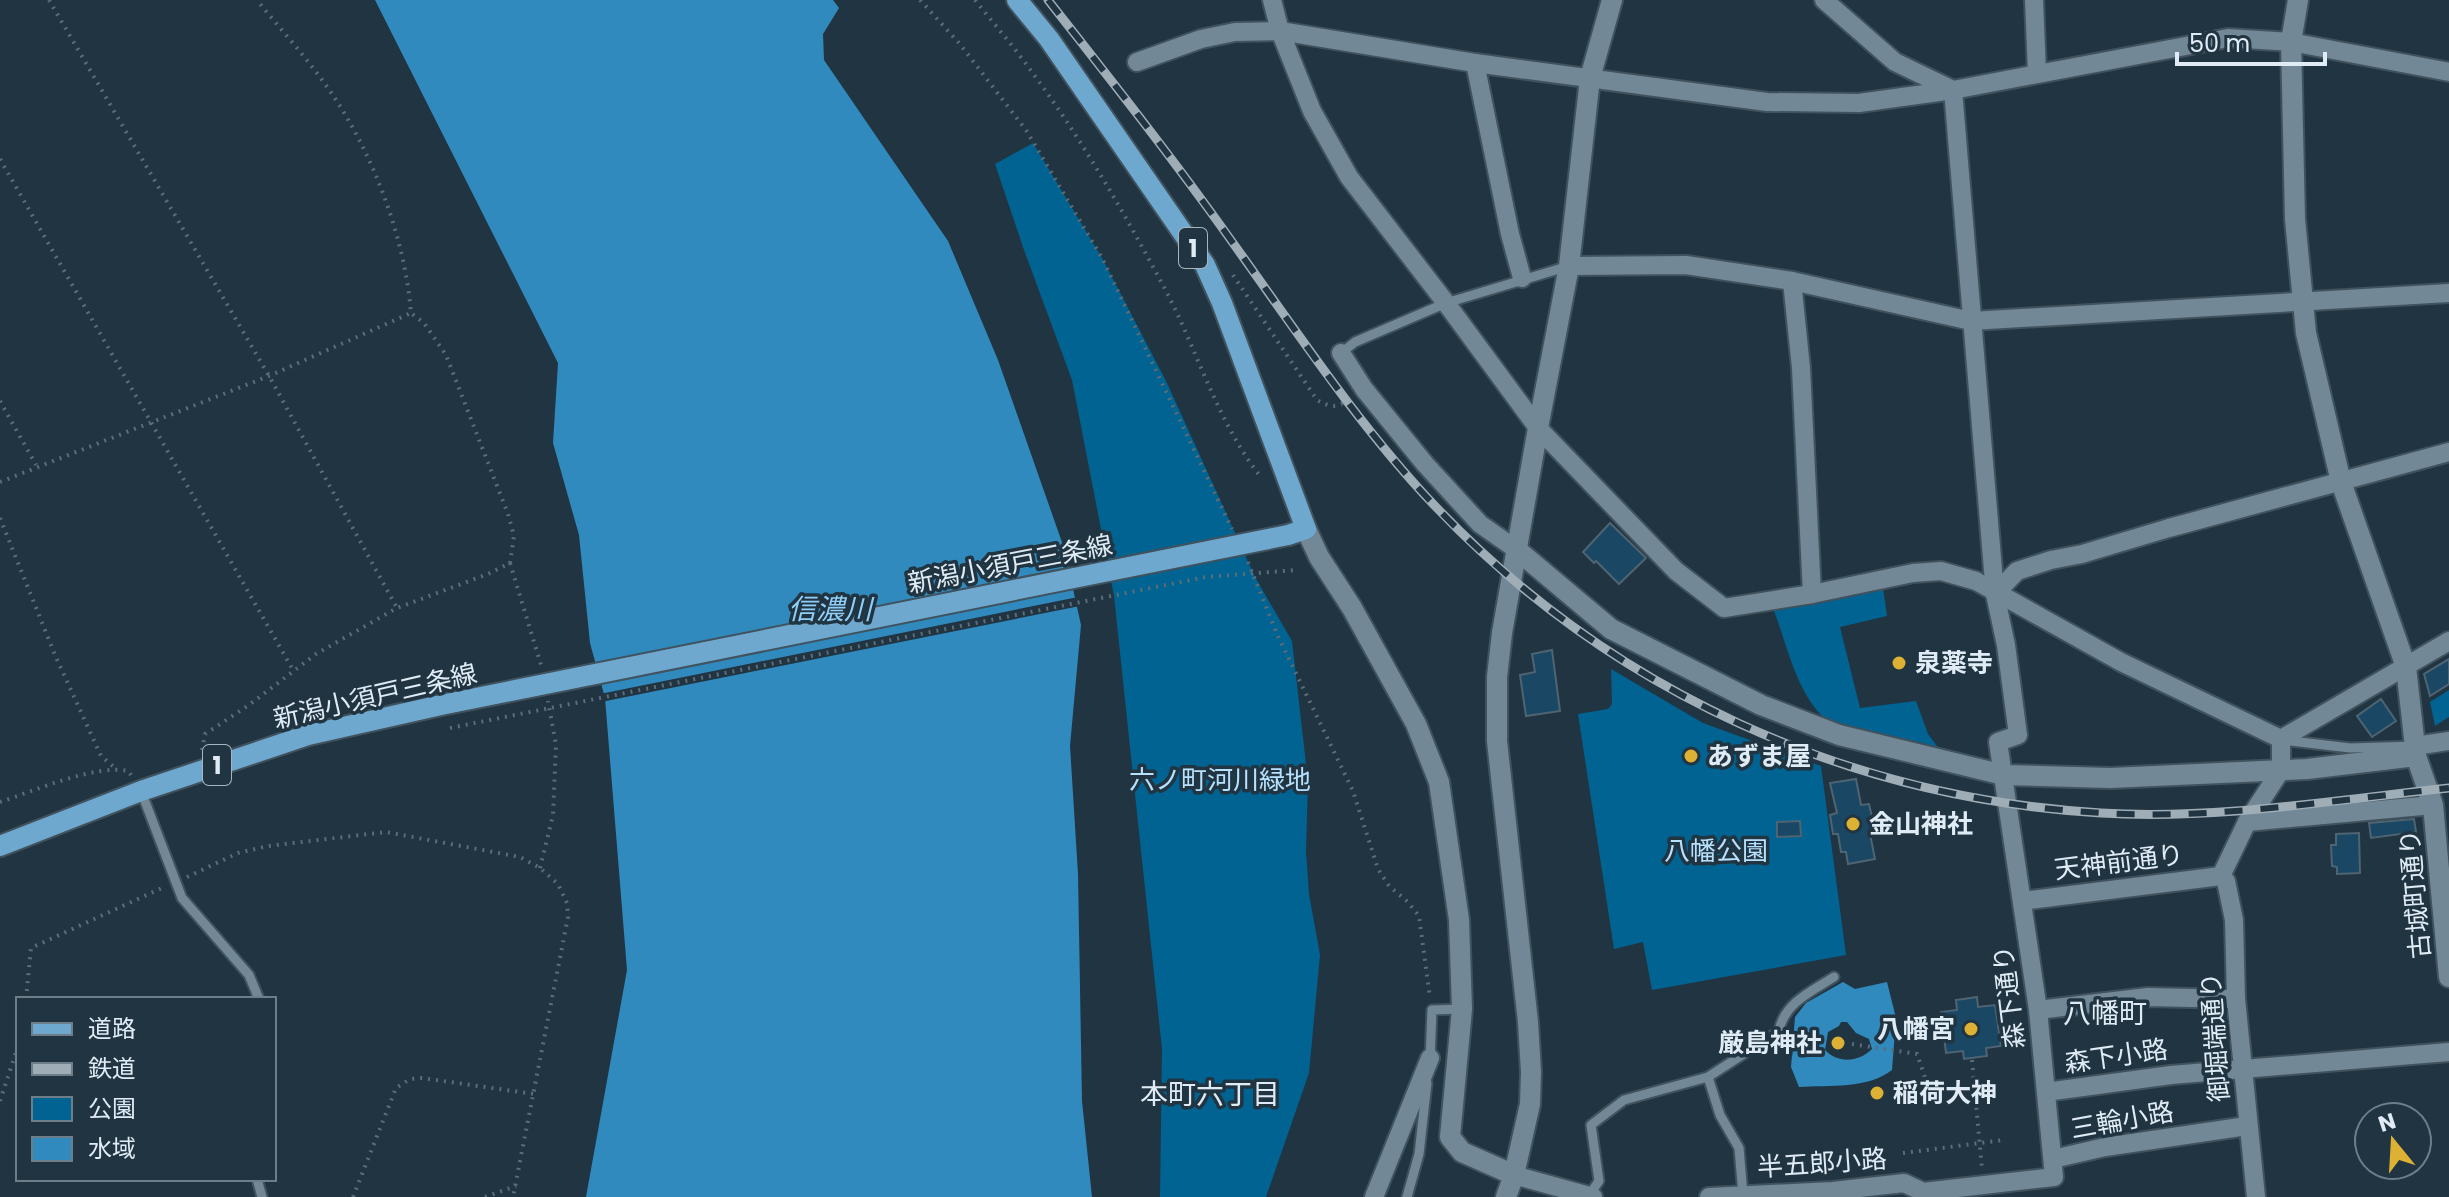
<svg xmlns="http://www.w3.org/2000/svg" width="2449" height="1197" viewBox="0 0 2449 1197" font-family="Poppins,'Noto Sans JP',sans-serif">
<rect width="100%" height="100%" fill="#213441"/>
<g fill="#006391">
<polygon points="1033,143 1102,258 1167,383 1255,577 1292,641 1308,781 1306,851 1309,894 1320,955 1309,1073 1266,1197 1160,1197 1162,1049 1114,596 1072,380 1024,250 995,164"/>
<path d="M1883 588 1887 616 1840 627 1860 708 1916 701 1928 734 1943 754C1922 748 1841 732 1829 722 1797 697 1788 647 1774 611Z"/>
<polygon points="1611,669 1703,723 1821,766 1846,955 1652,990 1643,942 1614,949 1578,714 1608,709 1612,704"/>
<polygon points="2449,690 2449,717 2435,726 2430,702"/>
</g>
<g fill="#308abe" fill-rule="evenodd">
<polygon points="375,0 833,0 839,8 823,34 824,60 948,241 998,360 1064,548 1081,625 1070,746 1078,874 1082,1101 1092,1197 586,1197 627,970 605,698 590,643 579,535 553,443 558,363"/>
<path d="M1843 982 1855 989 1887 982 1896 1018 1892 1070C1868 1089 1829 1085 1799 1087L1791 1067 1795 1017 1806 1003ZM1841 1022H1847L1856 1033 1869 1039 1872 1049C1859 1062 1838 1064 1825 1050L1828 1032 1839 1026Z"/>
</g>
<polygon fill="#213441" points="1078,597 1080,606 601,702 600,694"/>
<g fill="#1a4864" stroke="#4f6472" stroke-width="2">
<polygon points="1610,523 1646,558 1619,584 1596,561 1594,563 1583,552"/>
<polygon points="1552,650 1560,711 1526,716 1520,675 1535,672 1532,654"/>
<polygon points="2449,659 2449,684 2430,696 2424,674"/>
<polygon points="2381,699 2396,721 2372,737 2357,716"/>
<polygon points="1856,779 1861,805 1869,804 1876,833 1870,834 1875,859 1848,864 1846,852 1841,852 1838,834 1833,834 1830,815 1837,813 1830,783"/>
<polygon points="2414,819 2416,832 2371,838 2369,823"/>
<polygon points="1800,821 1801,836 1777,837 1777,822"/>
<polygon points="2359,833 2360,873 2337,874 2337,867 2332,866 2331,845 2336,845 2336,834"/>
<polygon points="1977,997 1978,1007 1995,1005 2001,1046 1986,1048 1987,1056 1964,1059 1963,1051 1946,1053 1941,1012 1957,1010 1956,1000"/>
</g>
<g fill="none" stroke-linecap="round" stroke-linejoin="round">
<defs>
<g id="service">
<polyline points="1341,353 1355,342 1446,303 1569,266"/>
<polyline points="2283,740 2350,748 2415,746"/>
<polyline points="141,791 182,898 249,975 259,999"/>
<polyline points="1430,1060 1432,1010 1462,1009"/>
<polyline points="1708,1077 1720,1115 1739,1148 1743,1195"/>
<polyline points="257,1179 262,1197"/>
<path d="M1590 1194 1599 1181 1591 1125 1624 1100 1708 1077 1779 1031C1784 1003 1812 991 1834 977"/>
<polyline points="1407,1197 1419,1154 1427,1083"/>
</g>
<g id="minor">
<polyline points="1272,0 1280,31 1312,111 1349,177 1446,303 1538,428 1676,571 1724,608 1812,594 1913,573 1941,571 1976,581 2121,662 2281,739"/>
<polyline points="1824,0 1895,62 1953,90"/>
<polyline points="2034,0 2037,73"/>
<polyline points="1137,62 1201,39 1235,32 1280,31 1475,63 1767,102 1859,103 1953,90 2228,38 2291,42 2449,72"/>
<polyline points="1475,63 1510,234 1522,278"/>
<polyline points="1569,266 1686,265 1792,281 1971,321 2449,293"/>
<polyline points="1792,281 1801,368 1812,594"/>
<polyline points="1341,353 1364,389 1425,464 1480,524 1517,550"/>
<polyline points="1995,594 2017,571 2051,560 2082,554 2169,528 2449,452"/>
<polyline points="2281,739 2449,641"/>
<polyline points="2415,746 2449,741"/>
<polyline points="2247,822 2433,805"/>
<polyline points="2221,876 2226,881 2234,920 2236,999 2256,1197"/>
<polyline points="2221,876 2247,822 2281,770 2281,739"/>
<polyline points="2022,901 2221,876"/>
<polyline points="2038,1010 2148,997 2236,999"/>
<polyline points="2046,1092 2171,1075 2449,1052"/>
<polyline points="2053,1159 2105,1147 2247,1126"/>
<polyline points="1514,1175 1593,1197"/>
<polyline points="1374,1197 1430,1058"/>
<polyline points="1709,1197 1833,1191 1904,1183 1923,1192 2054,1177 2038,1010 1998,742 2018,735 2006,645 1995,594 1953,90"/>
</g>
<g id="tertiary">
<polyline points="2298,0 2291,42 2295,219 2306,333 2341,482 2406,667 2416,756 2433,805 2449,977"/>
<polyline points="1306,529 1319,557 1352,608 1416,724 1439,782 1459,920 1462,1009 1450,1137 1462,1152 1514,1175"/>
<polyline points="1517,550 1611,629 1761,705 1839,735 2004,775 2110,778 2307,769 2416,756"/>
<polyline points="1506,1197 1514,1175 1530,1104 1531,1072 1528,1022 1497,741 1497,677 1502,633 1538,428 1569,266 1590,78 1612,0"/>
</g>
<g id="primary">
<polyline points="1017,0 1049,39 1205,265 1222,303 1306,529 1288,535"/>
<polyline points="0,846 141,791 308,735 441,705"/>
</g>
</defs>
<use href="#service" stroke="#40525d" stroke-width="13"/>
<use href="#minor" stroke="#40525d" stroke-width="22"/>
<use href="#tertiary" stroke="#40525d" stroke-width="24"/>
<use href="#primary" stroke="#40525d" stroke-width="24"/>
<g stroke="#5c6d79" stroke-width="4" stroke-dasharray="2 6" stroke-linecap="butt">
<polyline points="49,0 269,376 397,608"/>
<polyline points="920,0 959,43 1026,130 1102,258 1232,529"/>
<path d="M975 0C994 24 1014 47 1032 72 1083 141 1126 216 1166 291 1198 352 1217 421 1260 476"/>
<polyline points="0,159 293,670"/>
<path d="M1233 275 1317 400C1331 408 1337 408 1349 399"/>
<polyline points="0,401 36,465"/>
<polyline points="0,482 269,376 411,313"/>
<polyline points="0,518 55,655 101,756 115,768"/>
<polyline points="1248,562 1277,634 1353,791 1378,869 1389,886 1408,902 1419,916 1430,998"/>
<polyline points="510,563 541,665"/>
<path d="M202 750 205 734 249 705 316 654 397 608 488 574 510 563 514 536 508 514 446 355 424 323 411 313C405 238 373 153 330 91 308 59 281 30 257 0"/>
<path d="M0 802C34 791 95 764 128 771L131 775"/>
<polyline points="540,868 553,815 556,745 548,701"/>
<polyline points="187,877 238,853 268,846 386,832 520,857 540,868 558,884 567,903 568,917 513,1197"/>
<polyline points="26,999 31,948 164,887"/>
<polyline points="1852,1044 1917,1054 1929,1089"/>
<polyline points="1972,1060 1982,1169"/>
<polyline points="1893,1090 1975,1087"/>
<polyline points="0,1101 18,1046"/>
<polyline points="1903,1153 2004,1140"/>
<polyline points="353,1197 396,1088 410,1079 422,1078 534,1094"/>
<polyline points="485,1197 516,1186"/>
</g>
<use href="#service" stroke="#728897" stroke-width="9"/>
<use href="#minor" stroke="#728897" stroke-width="18"/>
<use href="#tertiary" stroke="#728897" stroke-width="20"/>
<use href="#primary" stroke="#6ea8cf" stroke-width="20"/>
<defs>
<path id="rail" d="M1048 0C1111 80 1174 160 1233 243 1297 332 1359 426 1435 506 1611 691 1847 798 2101 813 2217 820 2334 800 2449 788"/>
</defs>
<use href="#rail" stroke="#9fadb7" stroke-width="9"/>
<use href="#rail" stroke="#213441" stroke-width="6" stroke-dasharray="18" stroke-linecap="butt"/>
<defs>
<polyline id="primary-bridge" points="441,705 1288,535"/>
</defs>
<use href="#primary-bridge" stroke="#40525d" stroke-width="24" stroke-linecap="butt"/>
<polyline stroke="#5c6d79" stroke-width="4" stroke-dasharray="2 6" stroke-linecap="butt" points="450,728 1206,577 1297,570"/>
<use href="#primary-bridge" stroke="#6ea8cf" stroke-width="20"/>
</g>
<g fill="#ddb133" stroke="#213441" stroke-width="3">
<circle cx="1899" cy="663" r="8"/>
<circle cx="1691" cy="756" r="8"/>
<circle cx="1853" cy="824" r="8"/>
<circle cx="1971" cy="1029" r="8"/>
<circle cx="1838" cy="1043" r="8"/>
<circle cx="1877" cy="1093" r="8"/>
</g>
<g text-anchor="middle" dominant-baseline="central" stroke-width="7" stroke-linejoin="round" paint-order="stroke">
<g fill="#213441" stroke="#a7b5bf" stroke-width="2">
<rect x="1179" y="228" width="28" height="40" rx="6"/>
<rect x="203" y="745" width="28" height="40" rx="6"/>
</g>
<g font-size="24" font-weight="bold" fill="#e0ecf5">
<text x="1193" y="248">1</text>
<text x="217" y="765">1</text>
</g>
<g font-size="26" fill="#e0ecf5" stroke="#213441">
<text transform="translate(1010 564) rotate(-11)">新潟小須戸三条線</text>
<text transform="translate(375 696) rotate(-13)">新潟小須戸三条線</text>
<text transform="translate(2119 862) rotate(-7)">天神前通り</text>
<text transform="translate(2415 894) rotate(-95)">古城町通り</text>
<text transform="translate(2009 997) rotate(-97)">森下通り</text>
<text transform="translate(2215 1037) rotate(-94)">御堀端通り</text>
<text transform="translate(2116 1056) rotate(-8)">森下小路</text>
<text transform="translate(2122 1120) rotate(-10)">三輪小路</text>
<text transform="translate(1822 1163) rotate(-4)">半五郎小路</text>
</g>
<g font-size="26" font-weight="bold" fill="#e0ecf5" stroke="#213441" text-anchor="start">
<text x="1915" y="663">泉薬寺</text>
<text x="1707" y="756">あずま屋</text>
<text x="1869" y="824">金山神社</text>
<text x="1955" y="1029" text-anchor="end">八幡宮</text>
<text x="1822" y="1043" text-anchor="end">厳島神社</text>
<text x="1893" y="1093">稲荷大神</text>
</g>
<g font-size="26" fill="#b7e0fc" stroke="#213441">
<text x="1220" y="780">六ノ町河川緑地</text>
<text x="1716" y="851">八幡公園</text>
</g>
<g font-size="28" font-style="italic" fill="#8fcef7" stroke="#213441">
<text x="830" y="609">信濃川</text>
</g>
<g font-size="28" fill="#e0ecf5" stroke="#213441">
<text x="2105" y="1013">八幡町</text>
<text x="1210" y="1094">本町六丁目</text>
</g>
</g>
<rect x="16" y="997" width="260" height="184" fill="#213441" stroke="#6d7e89" stroke-width="2"/>
<rect x="32" y="1023" width="40" height="12" fill="#6ea8cf" stroke="#6d7e89" stroke-width="2"/>
<text x="88" y="1037" font-size="24" fill="#e0ecf5">道路</text>
<rect x="32" y="1063" width="40" height="12" fill="#9fadb7" stroke="#6d7e89" stroke-width="2"/>
<text x="88" y="1077" font-size="24" fill="#e0ecf5">鉄道</text>
<rect x="32" y="1097" width="40" height="24" fill="#006391" stroke="#6d7e89" stroke-width="2"/>
<text x="88" y="1117" font-size="24" fill="#e0ecf5">公園</text>
<rect x="32" y="1137" width="40" height="24" fill="#308abe" stroke="#6d7e89" stroke-width="2"/>
<text x="88" y="1157" font-size="24" fill="#e0ecf5">水域</text>
<g transform="translate(2393 1141) rotate(342)"><circle r="38" fill="#213441" stroke="#6d7e89" stroke-width="2"/>
<path d="M0-6L14 30L0 20L-14 30Z" fill="#ddb133"/>
<text y="-12" font-size="22" font-weight="bold" text-anchor="middle" fill="#e0ecf5">N</text>
</g>
<path d="M2177 52v12h148v-12" fill="none" stroke="#e0ecf5" stroke-width="4"/>
<text x="2189" y="52" font-size="24" fill="#e0ecf5" stroke="#213441" stroke-width="6" paint-order="stroke">50 m</text>
</svg>
